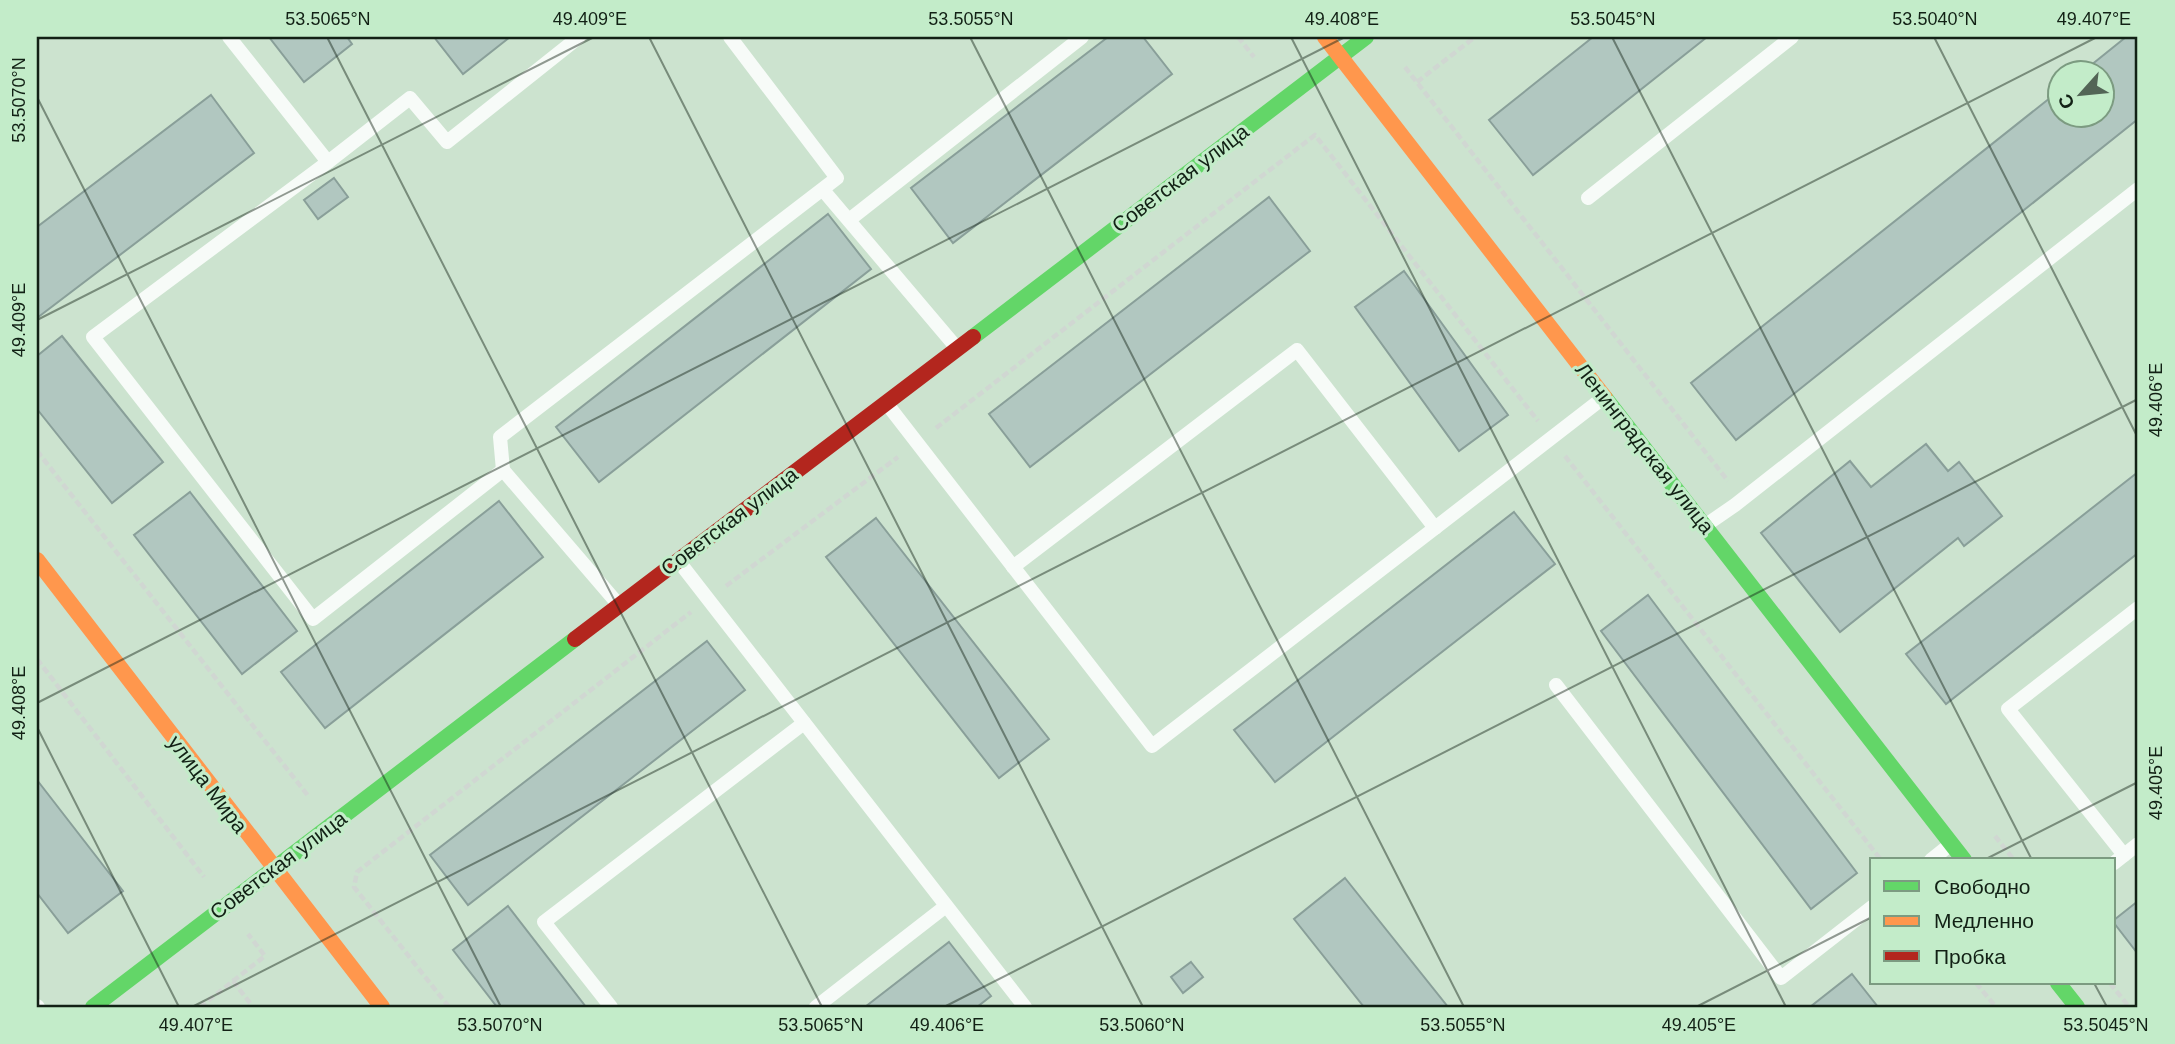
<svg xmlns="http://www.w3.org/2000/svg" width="2175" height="1044" viewBox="0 0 2175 1044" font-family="Helvetica,sans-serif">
<rect width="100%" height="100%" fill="#cce3cf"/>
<g fill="#b1c7c0" stroke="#899f99" stroke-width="2">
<polygon points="269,37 347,37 352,44 304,82"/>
<polygon points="434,37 510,37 463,74"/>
<polygon points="1108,37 1143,37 1172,74 953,243 911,188"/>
<polygon points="1593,37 1707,37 1533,175 1489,120"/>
<polygon points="2126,37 2138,37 2138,119 1736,440 1691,383 2060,90 2060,116 2102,116 2102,74 2080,74"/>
<polygon points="211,95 254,153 37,318 37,227"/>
<polygon points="334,178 348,197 318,219 304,200"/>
<polygon points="1269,197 1310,251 1030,467 989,414"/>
<polygon points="828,214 871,269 599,482 556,427"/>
<polygon points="1404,271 1508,415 1459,451 1355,307"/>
<polygon points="62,336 163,462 112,503 37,409 37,356"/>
<polygon points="1926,444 1948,471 1959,462 2002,516 1964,546 1958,538 1840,632 1761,533 1850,461 1871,487"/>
<polygon points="2138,472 2138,553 1946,704 1906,654"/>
<polygon points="190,492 297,631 242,674 134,535"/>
<polygon points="499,501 543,557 325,728 281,672"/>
<polygon points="1514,512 1555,564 1275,782 1234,730"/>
<polygon points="876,518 1049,739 999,778 826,557"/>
<polygon points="1648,595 1857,873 1811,909 1601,631"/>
<polygon points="707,641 745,690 468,905 430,855"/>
<polygon points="37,780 123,891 68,933 37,893"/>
<polygon points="1345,878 1448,1007 1364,1007 1294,919"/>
<polygon points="2138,901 2138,954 2114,923 2114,920"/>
<polygon points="508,906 586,1007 497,1007 453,950"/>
<polygon points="949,942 991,996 977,1007 865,1007"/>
<polygon points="1191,962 1203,977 1183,993 1171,977"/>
<polygon points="1852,974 1878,1007 1810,1007"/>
</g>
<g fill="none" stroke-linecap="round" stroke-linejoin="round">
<g stroke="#d0d7d2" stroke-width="4.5" stroke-dasharray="7 3.5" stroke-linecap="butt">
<polyline points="1238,37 1254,57"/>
<polyline points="1405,67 1728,481"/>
<polyline points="1417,82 1475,37"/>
<polyline points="936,428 1315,135 1538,421"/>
<polyline points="37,451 309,797"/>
<polyline points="1565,456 1881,860"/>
<polyline points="726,586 898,457"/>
<polyline points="37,659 204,877"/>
<polyline points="1995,836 2014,860"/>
<polyline points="233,981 265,956 248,934"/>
<polyline points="1976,983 1996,1007"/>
<polyline points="2110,983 2129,1007"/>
<polyline points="200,1007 233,981 253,1007"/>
<polyline points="449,1007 354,887 357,872 691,612"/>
</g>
<g stroke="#f7fbf8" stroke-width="14">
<polyline points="229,37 328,162 93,337 313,619 503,470 618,604"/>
<polyline points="328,162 410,98 447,142 579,37"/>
<polyline points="823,190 956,347"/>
<polyline points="1588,198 1792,37"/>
<polyline points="849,220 1082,37"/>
<polyline points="887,404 1152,746 1435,528"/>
<polyline points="503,470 500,437 837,178 730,37"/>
<polyline points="1706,525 1735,505 2138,189"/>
<polyline points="680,563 1025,1007"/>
<polyline points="1013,567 1297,350 1435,528 1603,398"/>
<polyline points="1556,685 1781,978 1872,907"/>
<polyline points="2124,855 2008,709 2138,608"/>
<polyline points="1931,860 1951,844"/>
<polyline points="2114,863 2138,844"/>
<polyline points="37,1006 38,1007"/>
<polyline points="611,1007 544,922 804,723"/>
<polyline points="816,1007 946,906"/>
</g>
<g stroke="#63d668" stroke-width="16">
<polyline points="973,337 1366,37"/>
<polyline points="1605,398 1964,860"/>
<polyline points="2058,983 2077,1007"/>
<polyline points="93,1007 575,639"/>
</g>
<g stroke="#ff974d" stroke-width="16">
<polyline points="1325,37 1605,398"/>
<polyline points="37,560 382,1007"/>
</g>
<polyline stroke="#b3261e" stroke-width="16" points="575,639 973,337"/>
</g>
<path fill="none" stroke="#122115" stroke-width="2" stroke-opacity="0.45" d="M327 37 822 1007M649 37 1143 1007M970 37 1464 1007M1291 37 1786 1007M1612 37 2032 860M1934 37 2138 438M37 97 501 1007M37 320 594 37M37 703 1345 37M37 727 179 1007M1984 860 2138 782M2094 983 2107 1007M192 1007 2097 37M944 1007 2138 399M1696 1007 1872 917"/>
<g text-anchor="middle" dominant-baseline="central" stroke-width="6" stroke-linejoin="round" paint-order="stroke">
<g font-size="21" fill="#122115" stroke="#c3ecc9">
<text transform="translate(1180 178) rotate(-37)">Советская улица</text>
<text transform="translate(1645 448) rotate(52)">Ленинградская улица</text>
<text transform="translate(729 521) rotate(-37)">Советская улица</text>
<text transform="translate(208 784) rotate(53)">улица Мира</text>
<text transform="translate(278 865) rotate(-37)">Советская улица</text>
</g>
</g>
<rect width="2175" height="1044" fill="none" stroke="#c3ecc9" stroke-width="77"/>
<rect x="1870" y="858" width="245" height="126" fill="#c3ecc9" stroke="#7c9b81" stroke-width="2"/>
<rect x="1884" y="881" width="35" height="10" fill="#63d668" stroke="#7c9b81" stroke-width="2"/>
<text x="1934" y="894" font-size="21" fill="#122115">Свободно</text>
<rect x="1884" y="916" width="35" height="10" fill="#ff974d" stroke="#7c9b81" stroke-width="2"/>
<text x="1934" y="928" font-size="21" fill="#122115">Медленно</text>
<rect x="1884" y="951" width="35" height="10" fill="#b3261e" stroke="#7c9b81" stroke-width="2"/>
<text x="1934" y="964" font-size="21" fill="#122115">Пробка</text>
<g transform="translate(2081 94) rotate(243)"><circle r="33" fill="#c3ecc9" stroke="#7c9b81" stroke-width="2"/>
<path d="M0-5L12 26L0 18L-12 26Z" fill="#536556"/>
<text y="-10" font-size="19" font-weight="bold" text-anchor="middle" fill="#122115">С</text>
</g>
<rect x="38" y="38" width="2098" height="968" fill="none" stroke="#122115" stroke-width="2.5"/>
<g font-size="18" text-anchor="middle" fill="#122115">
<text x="328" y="25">53.5065°N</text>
<text x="590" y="25">49.409°E</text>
<text x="971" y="25">53.5055°N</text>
<text x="1342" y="25">49.408°E</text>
<text x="1613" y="25">53.5045°N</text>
<text x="1935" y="25">53.5040°N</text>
<text x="2094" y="25">49.407°E</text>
<text transform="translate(19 100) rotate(-90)" y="6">53.5070°N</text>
<text transform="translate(19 320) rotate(-90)" y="6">49.409°E</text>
<text transform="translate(2156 400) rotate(-90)" y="6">49.406°E</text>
<text transform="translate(19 703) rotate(-90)" y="6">49.408°E</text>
<text transform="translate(2156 783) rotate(-90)" y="6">49.405°E</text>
<text x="196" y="1031">49.407°E</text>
<text x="500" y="1031">53.5070°N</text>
<text x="821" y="1031">53.5065°N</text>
<text x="947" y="1031">49.406°E</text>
<text x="1142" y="1031">53.5060°N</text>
<text x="1463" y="1031">53.5055°N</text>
<text x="1699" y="1031">49.405°E</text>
<text x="2106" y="1031">53.5045°N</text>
</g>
</svg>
